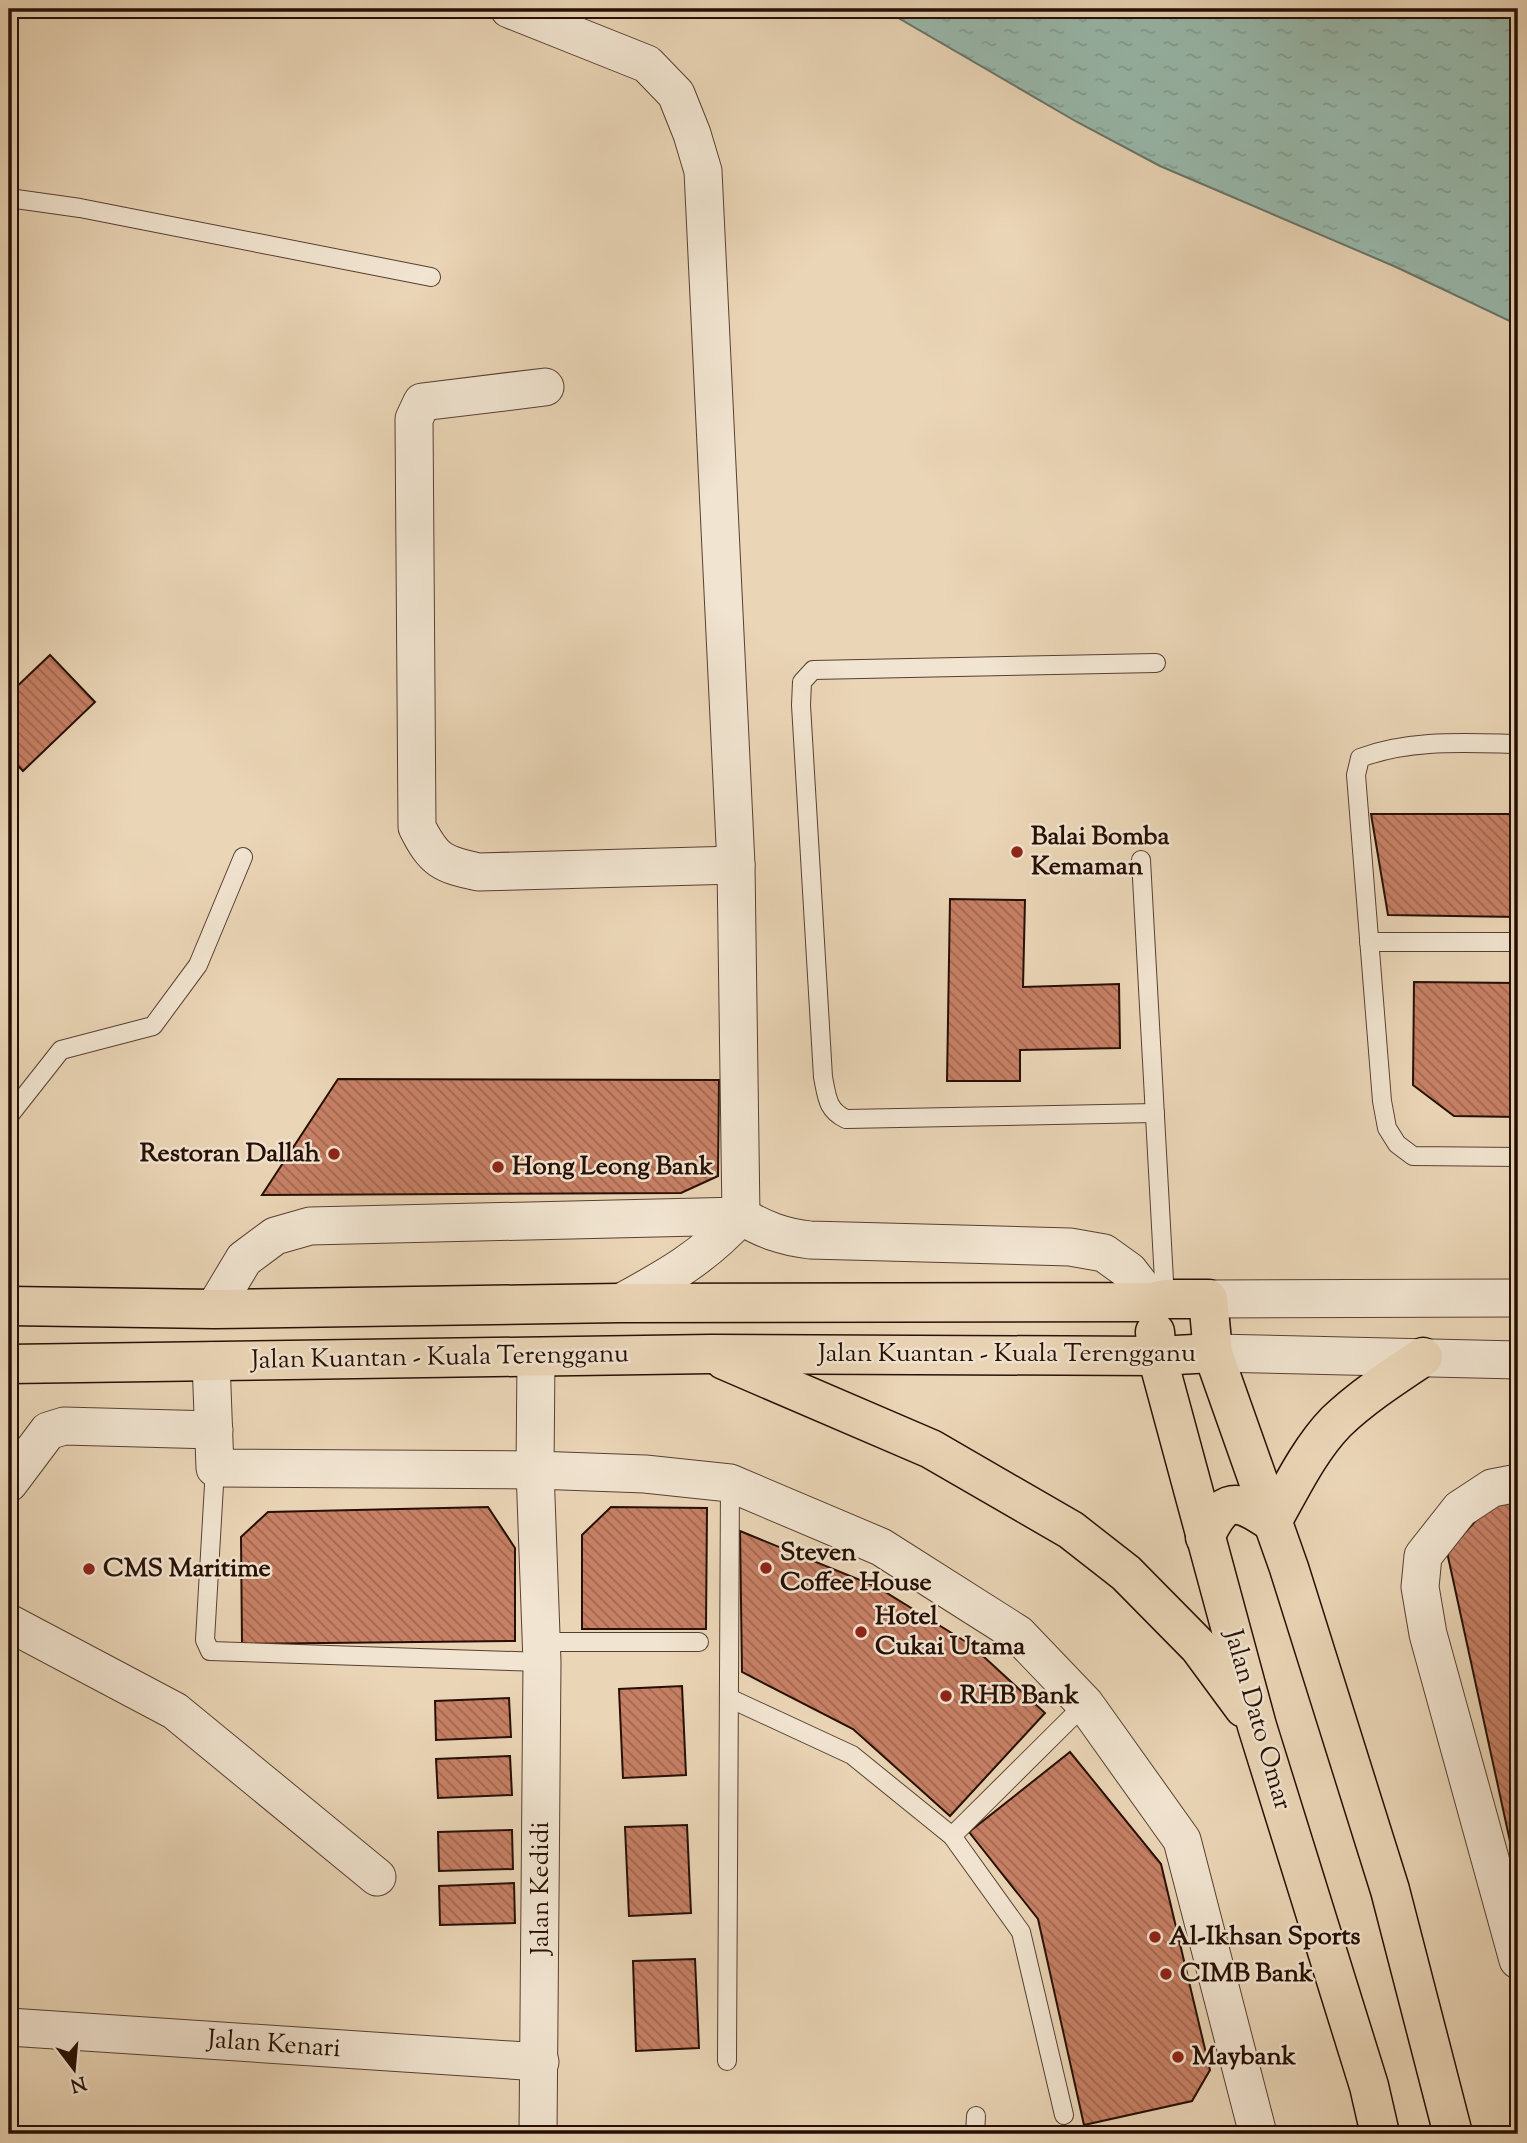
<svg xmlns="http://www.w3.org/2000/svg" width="1527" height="2143" viewBox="0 0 1527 2143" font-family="'Sorts Mill Goudy',serif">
<defs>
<pattern id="water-ripples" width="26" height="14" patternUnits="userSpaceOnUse" patternTransform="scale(1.75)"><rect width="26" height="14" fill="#98b9ac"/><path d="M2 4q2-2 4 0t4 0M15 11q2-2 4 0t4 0" fill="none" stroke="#839e92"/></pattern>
<pattern id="building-back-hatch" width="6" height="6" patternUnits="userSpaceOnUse" patternTransform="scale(1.75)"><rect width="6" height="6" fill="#c78065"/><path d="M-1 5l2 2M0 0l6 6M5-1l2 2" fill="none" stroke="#a16751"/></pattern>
</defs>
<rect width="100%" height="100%" fill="#ead5b6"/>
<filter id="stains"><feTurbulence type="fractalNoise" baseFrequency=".00286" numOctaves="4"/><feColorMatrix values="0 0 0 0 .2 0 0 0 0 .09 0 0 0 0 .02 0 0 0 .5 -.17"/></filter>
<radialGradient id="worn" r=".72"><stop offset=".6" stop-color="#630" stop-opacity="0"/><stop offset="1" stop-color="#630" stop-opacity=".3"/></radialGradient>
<polygon fill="url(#water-ripples)" stroke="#6a7569" stroke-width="2" points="883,9 1518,9 1518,325 1396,267 1160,166 1077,122"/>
<g fill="url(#building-back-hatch)" stroke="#260f05" stroke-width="2">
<polygon points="50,655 95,702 23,771 9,756 9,694"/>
<polygon points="1371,814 1518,814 1518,917 1388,915"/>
<polygon points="950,899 1025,900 1023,987 1119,984 1120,1048 1020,1050 1020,1081 947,1081"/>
<polygon points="1414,982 1518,983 1518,1117 1454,1116 1413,1085"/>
<polygon points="338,1079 719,1080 718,1176 681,1193 262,1195"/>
<polygon points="1518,1496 1518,1878 1447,1552 1493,1502"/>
<polygon points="488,1507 515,1548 515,1641 242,1644 241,1537 268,1512"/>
<polygon points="611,1507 707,1508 706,1629 582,1629 582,1535"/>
<polygon points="740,1531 877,1587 971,1645 1045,1713 950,1816 853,1729 742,1672"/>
<polygon points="682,1686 686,1775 623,1778 619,1689"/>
<polygon points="509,1698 511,1737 436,1740 435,1701"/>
<polygon points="1070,1752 1161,1864 1210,2070 1192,2101 1084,2125 1038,1919 969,1832"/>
<polygon points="510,1756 512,1795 438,1798 436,1759"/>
<polygon points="687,1825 691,1913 629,1916 625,1827"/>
<polygon points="512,1830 513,1869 439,1871 438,1832"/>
<polygon points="514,1883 515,1923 440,1925 439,1886"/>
<polygon points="695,1959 699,2048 636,2051 633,1961"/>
</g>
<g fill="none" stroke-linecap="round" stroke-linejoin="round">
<defs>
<g id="lane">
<polyline points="9,198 80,208 431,277"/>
<path d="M1518 744C1466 743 1410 739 1360 758L1356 775 1382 1101 1387 1128 1397 1144 1413 1156 1518 1157"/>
<polyline points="1141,860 1165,1299"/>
<polyline points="1369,942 1518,942"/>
<path d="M1155 1113 846 1119C827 1110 827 1097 823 1077L801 705 802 682 813 670 1156 663"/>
<polyline points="9,1116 61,1050 153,1026 198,965 243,857"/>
<polyline points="215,1468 205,1640 210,1651 542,1662"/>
<polyline points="541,1642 699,1642"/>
<polyline points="729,1698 852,1755 952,1836 1021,1932 1064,2115"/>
<polyline points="952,1836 1085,1704"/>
<polyline points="727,2061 730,1483"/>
<polyline points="975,2134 976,2116"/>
</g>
<g id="street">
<path d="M509 9 647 64 676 94 692 134 703 171 736 865 741 1216C704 1257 668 1277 620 1303"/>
<path d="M545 387 422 402 414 419 417 827C434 861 442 864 478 872L736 865"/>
<polyline points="1208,1299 1518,1298"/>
<path d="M214 1309 244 1259 275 1236 310 1226 741 1216C764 1230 784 1237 810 1240L1070 1247 1104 1253 1129 1271 1153 1302"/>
<polyline points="1213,1353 1518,1360"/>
<polyline points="536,1358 535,1470 542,1662 538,2134"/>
<polyline points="211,1361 215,1468 535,1470 645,1474 730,1483 881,1547 1018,1634 1085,1704 1182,1840 1258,2134"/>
<polyline points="9,1483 48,1431 64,1426 214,1430"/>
<polyline points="1518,1483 1492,1488 1460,1509 1423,1556 1420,1587 1428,1634 1518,1960"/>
<polyline points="9,1623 175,1711 377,1877"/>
<polyline points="9,2027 540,2062"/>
</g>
<g id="highway">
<polyline points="9,1306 214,1309 620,1303 1153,1302 1165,1299 1208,1299 1213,1353 1289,1568 1390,1890 1453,2134"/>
<polyline points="1155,1332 1157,1356 1257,1726 1369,2086 1380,2134"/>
<polyline points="724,1360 931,1449 1071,1530 1126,1573 1199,1647 1244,1708"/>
<polyline points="9,1364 711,1354 1157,1356 1213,1353"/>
<path d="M1205 1537C1224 1496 1236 1498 1272 1522 1291 1488 1309 1450 1336 1422 1362 1397 1393 1377 1423 1357"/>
</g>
</defs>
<use href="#lane" stroke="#574031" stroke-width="20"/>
<use href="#street" stroke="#574031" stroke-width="39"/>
<use href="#highway" stroke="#260f05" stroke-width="41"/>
<use href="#lane" stroke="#f1e4d0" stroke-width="18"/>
<use href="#street" stroke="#f1e4d0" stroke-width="37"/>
<use href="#highway" stroke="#ead5b6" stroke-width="38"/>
</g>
<g fill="#8f2418" stroke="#f1e4d0" stroke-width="2.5">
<circle cx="1017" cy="852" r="7"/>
<circle cx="334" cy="1154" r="7"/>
<circle cx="498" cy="1167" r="7"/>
<circle cx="766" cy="1568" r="7"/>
<circle cx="89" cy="1569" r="7"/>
<circle cx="861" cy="1632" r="7"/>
<circle cx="946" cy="1696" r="7"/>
<circle cx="1155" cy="1937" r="7"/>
<circle cx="1166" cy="1974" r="7"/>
<circle cx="1178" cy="2057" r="7"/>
</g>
<g text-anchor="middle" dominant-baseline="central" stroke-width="5" stroke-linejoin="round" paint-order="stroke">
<g font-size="26" font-weight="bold" fill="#260f05" stroke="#f1e4d0" text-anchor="start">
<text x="1031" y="837">Balai Bomba<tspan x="1031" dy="30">Kemaman</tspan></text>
<text x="320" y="1154" text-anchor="end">Restoran Dallah</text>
<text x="512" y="1167">Hong Leong Bank</text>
<text x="780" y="1553">Steven<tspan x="780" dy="30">Coffee House</tspan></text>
<text x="103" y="1569">CMS Maritime</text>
<text x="875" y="1617">Hotel<tspan x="875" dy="30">Cukai Utama</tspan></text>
<text x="960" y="1696">RHB Bank</text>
<text x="1169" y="1937">Al-Ikhsan Sports</text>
<text x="1180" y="1974">CIMB Bank</text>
<text x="1192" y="2057">Maybank</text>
</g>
<g font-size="26" fill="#260f05" stroke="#f1e4d0">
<text x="1007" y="1354">Jalan Kuantan - Kuala Terengganu</text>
<text transform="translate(440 1358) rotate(-1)">Jalan Kuantan - Kuala Terengganu</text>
<text transform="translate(1257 1720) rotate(74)">Jalan Dato Omar</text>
<text transform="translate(541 1888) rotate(-90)">Jalan Kedidi</text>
<text transform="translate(274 2045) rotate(4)">Jalan Kenari</text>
</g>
</g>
<rect width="1527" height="2143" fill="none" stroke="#ead5b6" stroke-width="35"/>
<rect x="10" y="10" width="1506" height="2122" fill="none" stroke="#260f05" stroke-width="3.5"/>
<rect x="18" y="18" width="1492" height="2108" fill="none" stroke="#260f05" stroke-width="2"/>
<g transform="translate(74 2069) rotate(164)" stroke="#f1e4d0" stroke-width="5" paint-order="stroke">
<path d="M0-5L12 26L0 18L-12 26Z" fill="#260f05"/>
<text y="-10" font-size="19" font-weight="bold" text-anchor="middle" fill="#260f05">N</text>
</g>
<rect width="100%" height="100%" filter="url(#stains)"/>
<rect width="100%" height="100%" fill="url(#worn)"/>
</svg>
